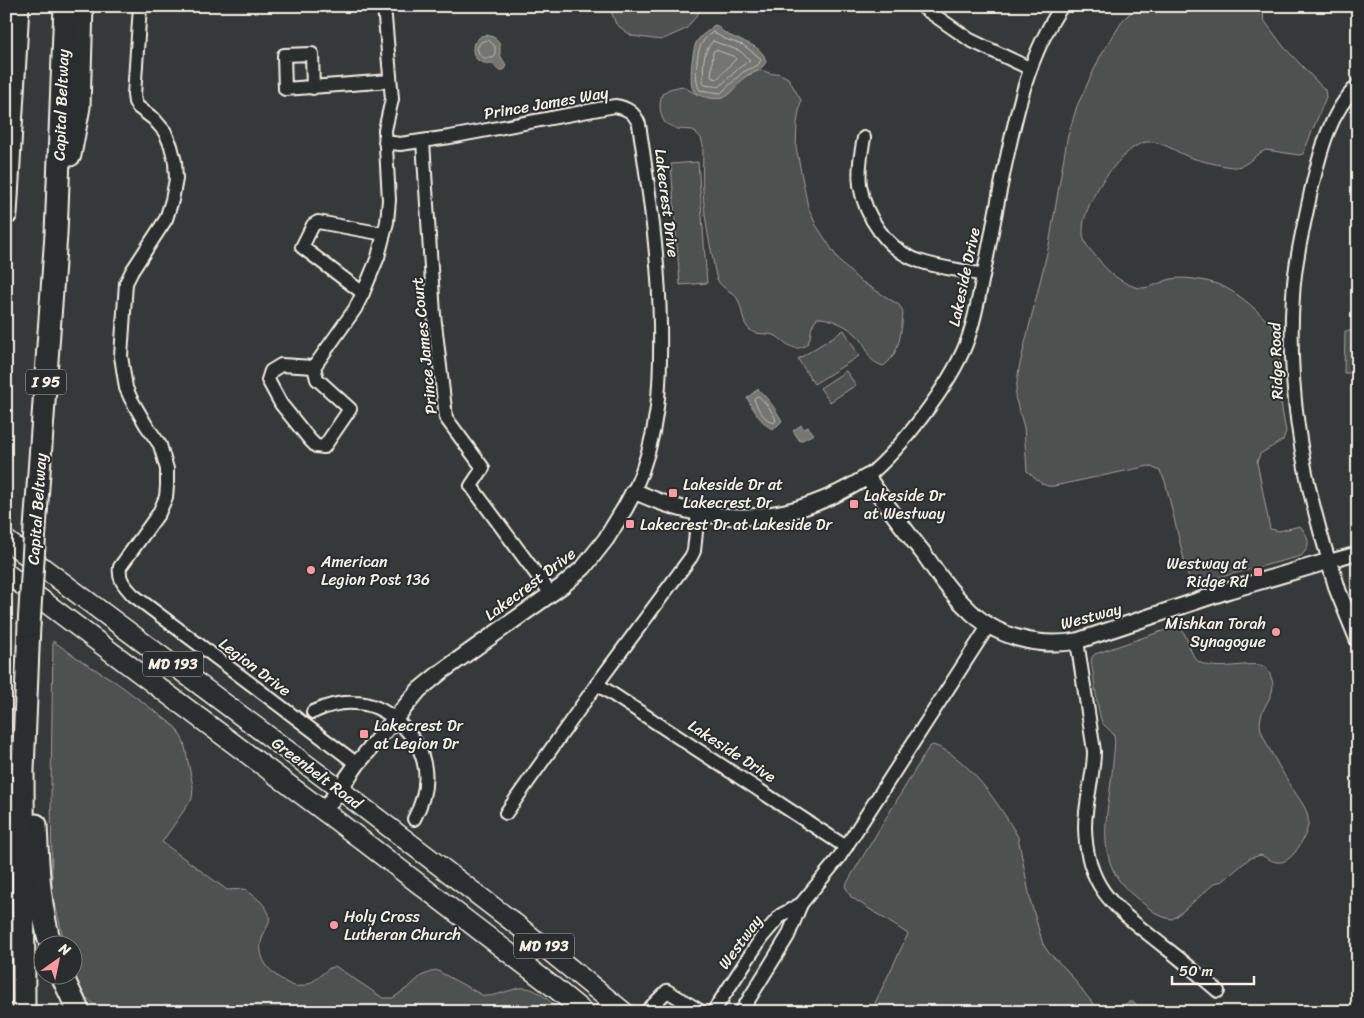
<svg xmlns="http://www.w3.org/2000/svg" width="1364" height="1018" viewBox="0 0 1364 1018" font-family="Sriracha,sans-serif">
<rect width="100%" height="100%" fill="#363939"/>
<filter id="ink" filterUnits="userSpaceOnUse"><feTurbulence type="fractalNoise" baseFrequency=".02" numOctaves="2"/><feDisplacementMap in="SourceGraphic" scale="10" xChannelSelector="R" yChannelSelector="G"/><feConvolveMatrix kernelMatrix="1 2 1 2 8 2 1 2 1" color-interpolation-filters="sRGB"/></filter>
<g filter="url(#ink)">
<g fill="#4e514f" stroke="#a1a19c">
<polygon points="609,6 704,6 686,29 661,40 632,36 616,24"/>
<path d="M1137 6H1262L1264 20 1283 46 1325 90 1326 97 1303 154 1299 155 1266 150C1255 154 1249 165 1237 167 1229 168 1197 160 1189 157 1176 152 1161 140 1146 142 1130 145 1114 166 1104 179 1094 194 1077 223 1085 242 1088 248 1095 255 1099 260 1107 272 1121 282 1135 287 1146 291 1160 282 1171 279 1185 276 1214 281 1226 288 1242 296 1258 311 1270 324 1274 329 1278 334 1279 341 1280 350 1279 361 1279 371 1279 391 1282 412 1286 431L1283 440 1260 454 1257 462 1270 529 1279 531 1300 526C1309 537 1312 545 1301 556L1198 583H1192L1188 576 1165 481 1160 471 1149 466 1054 486C1043 488 1035 478 1027 471L1024 427 1015 397 1019 368 1049 245 1067 139 1077 106 1100 57 1123 20Z"/>
<path d="M761 70 772 74 778 73 788 78 801 100 797 123 796 147 808 207 816 225 840 262 859 280 899 305 903 311C902 328 900 356 883 366 866 360 870 353 862 341 854 329 831 317 817 318 808 328 813 339 806 345 793 354 785 341 776 336 767 332 757 336 750 330 742 323 743 312 739 302 735 291 723 290 718 281 715 275 714 266 713 259 708 237 704 213 703 191 702 176 703 160 703 145L701 138 693 130 677 129 665 123C659 113 659 104 662 94L669 89 682 86 698 95 722 98 746 76Z"/>
<polygon points="698,162 707,283 680,285 671,164"/>
<polygon points="844,330 859,356 814,384 798,359"/>
<polygon points="1345,331 1358,331 1358,373 1344,373"/>
<polygon points="846,371 856,385 830,402 820,388"/>
<path d="M1174 627 1181 628C1188 637 1190 656 1198 661 1215 674 1254 659 1265 667 1267 669 1270 674 1271 677 1280 698 1253 709 1262 733 1267 747 1282 771 1289 783 1302 805 1317 815 1302 841 1298 848 1295 854 1288 859 1279 866 1270 860 1261 855L1250 858 1223 881 1215 883 1177 916 1172 919C1159 918 1149 908 1139 900 1089 863 1109 815 1113 763 1113 755 1116 744 1114 736 1112 730 1105 728 1102 722 1097 710 1094 675 1091 661L1092 657 1095 654Z"/>
<path d="M53 641 83 662 113 680 168 721 176 728 184 742 193 786 192 799 162 842 227 890 245 889C254 896 265 903 269 914 271 923 266 928 263 936 256 954 266 969 281 979 287 983 294 988 302 986 317 983 323 969 335 966L383 998H393L410 986 421 976 436 970 484 996C496 996 504 992 515 989 534 983 548 1000 561 1012H101C97 1007 92 1003 87 998 75 982 72 964 72 946L65 945 52 892 51 788Z"/>
<path d="M933 745C967 755 1001 807 1018 837L1031 903 1043 944 1049 953 1066 969 1090 1000 1103 1012 878 1011 875 1003 908 934 851 897 845 886 929 747Z"/>
<polygon points="1128,1002 1134,1002 1144,1012 1117,1012"/>
</g>
<g fill="#757572" stroke="#a8a7a1">
<path d="M714 25 718 26C726 41 763 40 766 62 761 71 753 71 745 77 738 83 732 96 722 98 715 100 697 97 693 90 689 83 692 49 697 41 702 34 709 31 714 25Z"/>
<path d="M486 35 494 37 500 44V55L506 65 504 70H498L492 63C478 65 470 56 474 43L481 36Z"/>
<path d="M758 389C768 399 776 409 782 421L773 430C760 422 754 410 747 398Z"/>
<polygon points="801,425 804,429 808,427 814,434 800,441 793,431"/>
</g>
<g fill="none" stroke-linecap="round" stroke-linejoin="round">
<g stroke="#c1bfb9" stroke-width="1">
<path d="M713 32 725 39 743 45 759 57 761 60 758 65 743 72 721 93 700 90C694 84 696 51 702 43 704 39 709 35 713 32Z"/>
<polygon points="488,40 495,46 495,56 493,58 484,58 479,54 477,48 481,42"/>
<path d="M713 41 740 51 750 60 739 68 719 87 705 85 703 83C704 67 701 53 713 41Z"/>
<polygon points="716,50 735,57 736,59 717,79 711,77 713,52"/>
<path d="M758 396C766 402 772 411 776 420L774 423C764 420 757 408 754 399Z"/>
</g>
<defs>
<g id="minor">
<path d="M140 6 134 95 135 102 138 107 154 119 165 132 171 146 175 162 176 179 172 200 166 219 132 271 126 283 121 356 126 388 131 399 146 425 160 445 167 469V486L166 497 159 513 120 567C118 580 125 586 133 595L357 764"/>
<polyline points="921,6 970,40 1029,68"/>
<path d="M1358 85C1329 113 1320 153 1311 191 1304 225 1295 260 1293 296 1287 385 1302 476 1329 561L1358 553"/>
<polyline points="313,88 312,54 284,55 285,89 390,81"/>
<path d="M864 138C861 153 858 169 860 185 865 217 887 250 919 261 939 268 962 270 983 275"/>
<polyline points="423,141 434,315 446,418 483,468 471,486 551,594"/>
<path d="M385 142 400 144 450 137 615 106C627 108 634 112 639 124 649 191 659 257 660 324 661 384 659 436 634 491"/>
<polyline points="363,293 302,247 313,225 318,222 384,234"/>
<polyline points="314,367 317,379 350,409 324,447 316,446 310,440 281,404 268,380 271,371 281,365 314,367 355,309 363,293 378,257 387,222 389,200 385,130 392,99 384,6"/>
<path d="M867 477C901 449 950 385 966 344 976 319 979 293 985 267 992 233 998 199 1005 166 1017 110 1029 54 1062 6"/>
<path d="M1077 641 1094 751C1094 777 1085 801 1085 827 1086 890 1117 909 1162 945 1181 959 1200 976 1218 991"/>
<polyline points="597,684 846,847"/>
<path d="M313 712C326 706 339 702 354 703 371 703 385 710 398 722 429 749 433 784 414 819"/>
<polyline points="506,813 597,684 691,557 694,551 698,513"/>
<polyline points="646,1012 667,991 702,1012"/>
<polyline points="713,1012 762,937 781,915 801,904 838,859 989,625"/>
<polyline points="741,1012 788,936 801,904"/>
</g>
<path id="tertiary" d="M324 811 357 764 419 690 441 672 562 586 584 567 606 539 625 508 634 491C716 529 789 526 867 477 885 503 904 529 924 554 937 573 950 592 967 608 995 637 1038 648 1077 641L1230 590 1329 561 1338 591 1358 640"/>
<g id="primary">
<polyline points="6,540 339,789 517,925 624,1012"/>
<polyline points="6,573 337,821 556,989 584,1012"/>
</g>
<g id="motorway">
<polyline points="70,155 79,107 82,6"/>
<polyline points="6,214 18,6"/>
<polyline points="35,529 56,234 65,6"/>
<path d="M36 825C38 865 39 906 51 946"/>
<polyline points="62,976 79,1012"/>
<polyline points="24,1012 23,770 29,625"/>
</g>
</defs>
<use href="#minor" stroke="#f4f1e8" stroke-width="16"/>
<use href="#tertiary" stroke="#f4f1e8" stroke-width="19"/>
<use href="#primary" stroke="#f4f1e8" stroke-width="22"/>
<use href="#motorway" stroke="#f4f1e8" stroke-width="25"/>
<use href="#minor" stroke="#2a2d2e" stroke-width="12"/>
<use href="#tertiary" stroke="#2a2d2e" stroke-width="15"/>
<use href="#primary" stroke="#2a2d2e" stroke-width="19"/>
<use href="#motorway" stroke="#2a2d2e" stroke-width="21"/>
<defs>
<polyline id="motorway-bridge" points="29,625 35,529"/>
</defs>
<use href="#motorway-bridge" stroke="#f4f1e8" stroke-width="25" stroke-linecap="butt"/>
<use href="#motorway-bridge" stroke="#2a2d2e" stroke-width="21"/>
</g>
</g>
<g fill="#ff9aa2" stroke="#2a2d2e" stroke-width="2">
<rect x="668" y="488" width="10" height="10" rx="2.5"/>
<rect x="849" y="499" width="10" height="10" rx="2.5"/>
<rect x="625" y="519" width="10" height="10" rx="2.5"/>
<circle cx="311" cy="570" r="5"/>
<rect x="1253" y="567" width="10" height="10" rx="2.5"/>
<circle cx="1276" cy="632" r="5"/>
<rect x="359" y="729" width="10" height="10" rx="2.5"/>
<circle cx="334" cy="925" r="5"/>
</g>
<g text-anchor="middle" dominant-baseline="central" stroke-width="4" stroke-linejoin="round" paint-order="stroke">
<g fill="#2a2d2e" stroke="#b7b6b0" stroke-width="1">
<rect x="26" y="369.5" width="40" height="25" rx="4"/>
<rect x="143" y="651.5" width="60" height="25" rx="4"/>
<rect x="514" y="933.5" width="60" height="25" rx="4"/>
</g>
<g font-size="15" font-weight="bold" fill="#f4f1e8">
<text x="46" y="382">I 95</text>
<text x="173" y="664">MD 193</text>
<text x="544" y="946">MD 193</text>
</g>
<g font-size="16" fill="#f4f1e8" stroke="#2a2d2e">
<text transform="translate(546 103) rotate(-10)">Prince James Way</text>
<text transform="translate(61 105) rotate(-88)">Capital Beltway</text>
<text transform="translate(667 203) rotate(83)">Lakecrest Drive</text>
<text transform="translate(964 277) rotate(-78)">Lakeside Drive</text>
<text transform="translate(424 346) rotate(-96)">Prince James Court</text>
<text transform="translate(1276 361) rotate(-92)">Ridge Road</text>
<text transform="translate(37 509) rotate(-86)">Capital Beltway</text>
<text transform="translate(530 584) rotate(-37)">Lakecrest Drive</text>
<text transform="translate(1091 616) rotate(-15)">Westway</text>
<text transform="translate(255 667) rotate(37)">Legion Drive</text>
<text transform="translate(732 751) rotate(33)">Lakeside Drive</text>
<text transform="translate(317 773) rotate(37)">Greenbelt Road</text>
<text transform="translate(740 942) rotate(-54)">Westway</text>
</g>
<g font-size="16" fill="#f4f1e8" stroke="#2a2d2e" text-anchor="start">
<text x="683" y="484">Lakeside Dr at<tspan x="683" dy="18">Lakecrest Dr</tspan></text>
<text x="864" y="495">Lakeside Dr<tspan x="864" dy="18">at Westway</tspan></text>
<text x="640" y="524">Lakecrest Dr at Lakeside Dr</text>
<text x="321" y="561">American<tspan x="321" dy="18">Legion Post 136</tspan></text>
<text x="1248" y="563" text-anchor="end">Westway at<tspan x="1248" dy="18">Ridge Rd</tspan></text>
<text x="1266" y="623" text-anchor="end">Mishkan Torah<tspan x="1266" dy="18">Synagogue</tspan></text>
<text x="374" y="725">Lakecrest Dr<tspan x="374" dy="18">at Legion Dr</tspan></text>
<text x="344" y="916">Holy Cross<tspan x="344" dy="18">Lutheran Church</tspan></text>
</g>
</g>
<rect width="1364" height="1018" fill="none" stroke="#2a2d2e" stroke-width="25"/>
<rect x="12" y="12" width="1339" height="993" fill="none" stroke="#f4f1e8" stroke-width="2" filter="url(#ink)"/>
<g transform="translate(58 960) rotate(33)"><circle r="24" fill="#2a2d2e" stroke="#7b7b78"/>
<path d="M0-4L9 19L0 12L-9 19Z" fill="#ff9aa2"/>
<text y="-8" font-size="14" font-weight="bold" text-anchor="middle" fill="#f4f1e8">N</text>
</g>
<path d="M1172 976v8h82v-8" fill="none" stroke="#f4f1e8" stroke-width="2.5"/>
<text x="1179" y="976" font-size="15" fill="#f4f1e8" stroke="#2a2d2e" stroke-width="4" paint-order="stroke">50 m</text>
</svg>
